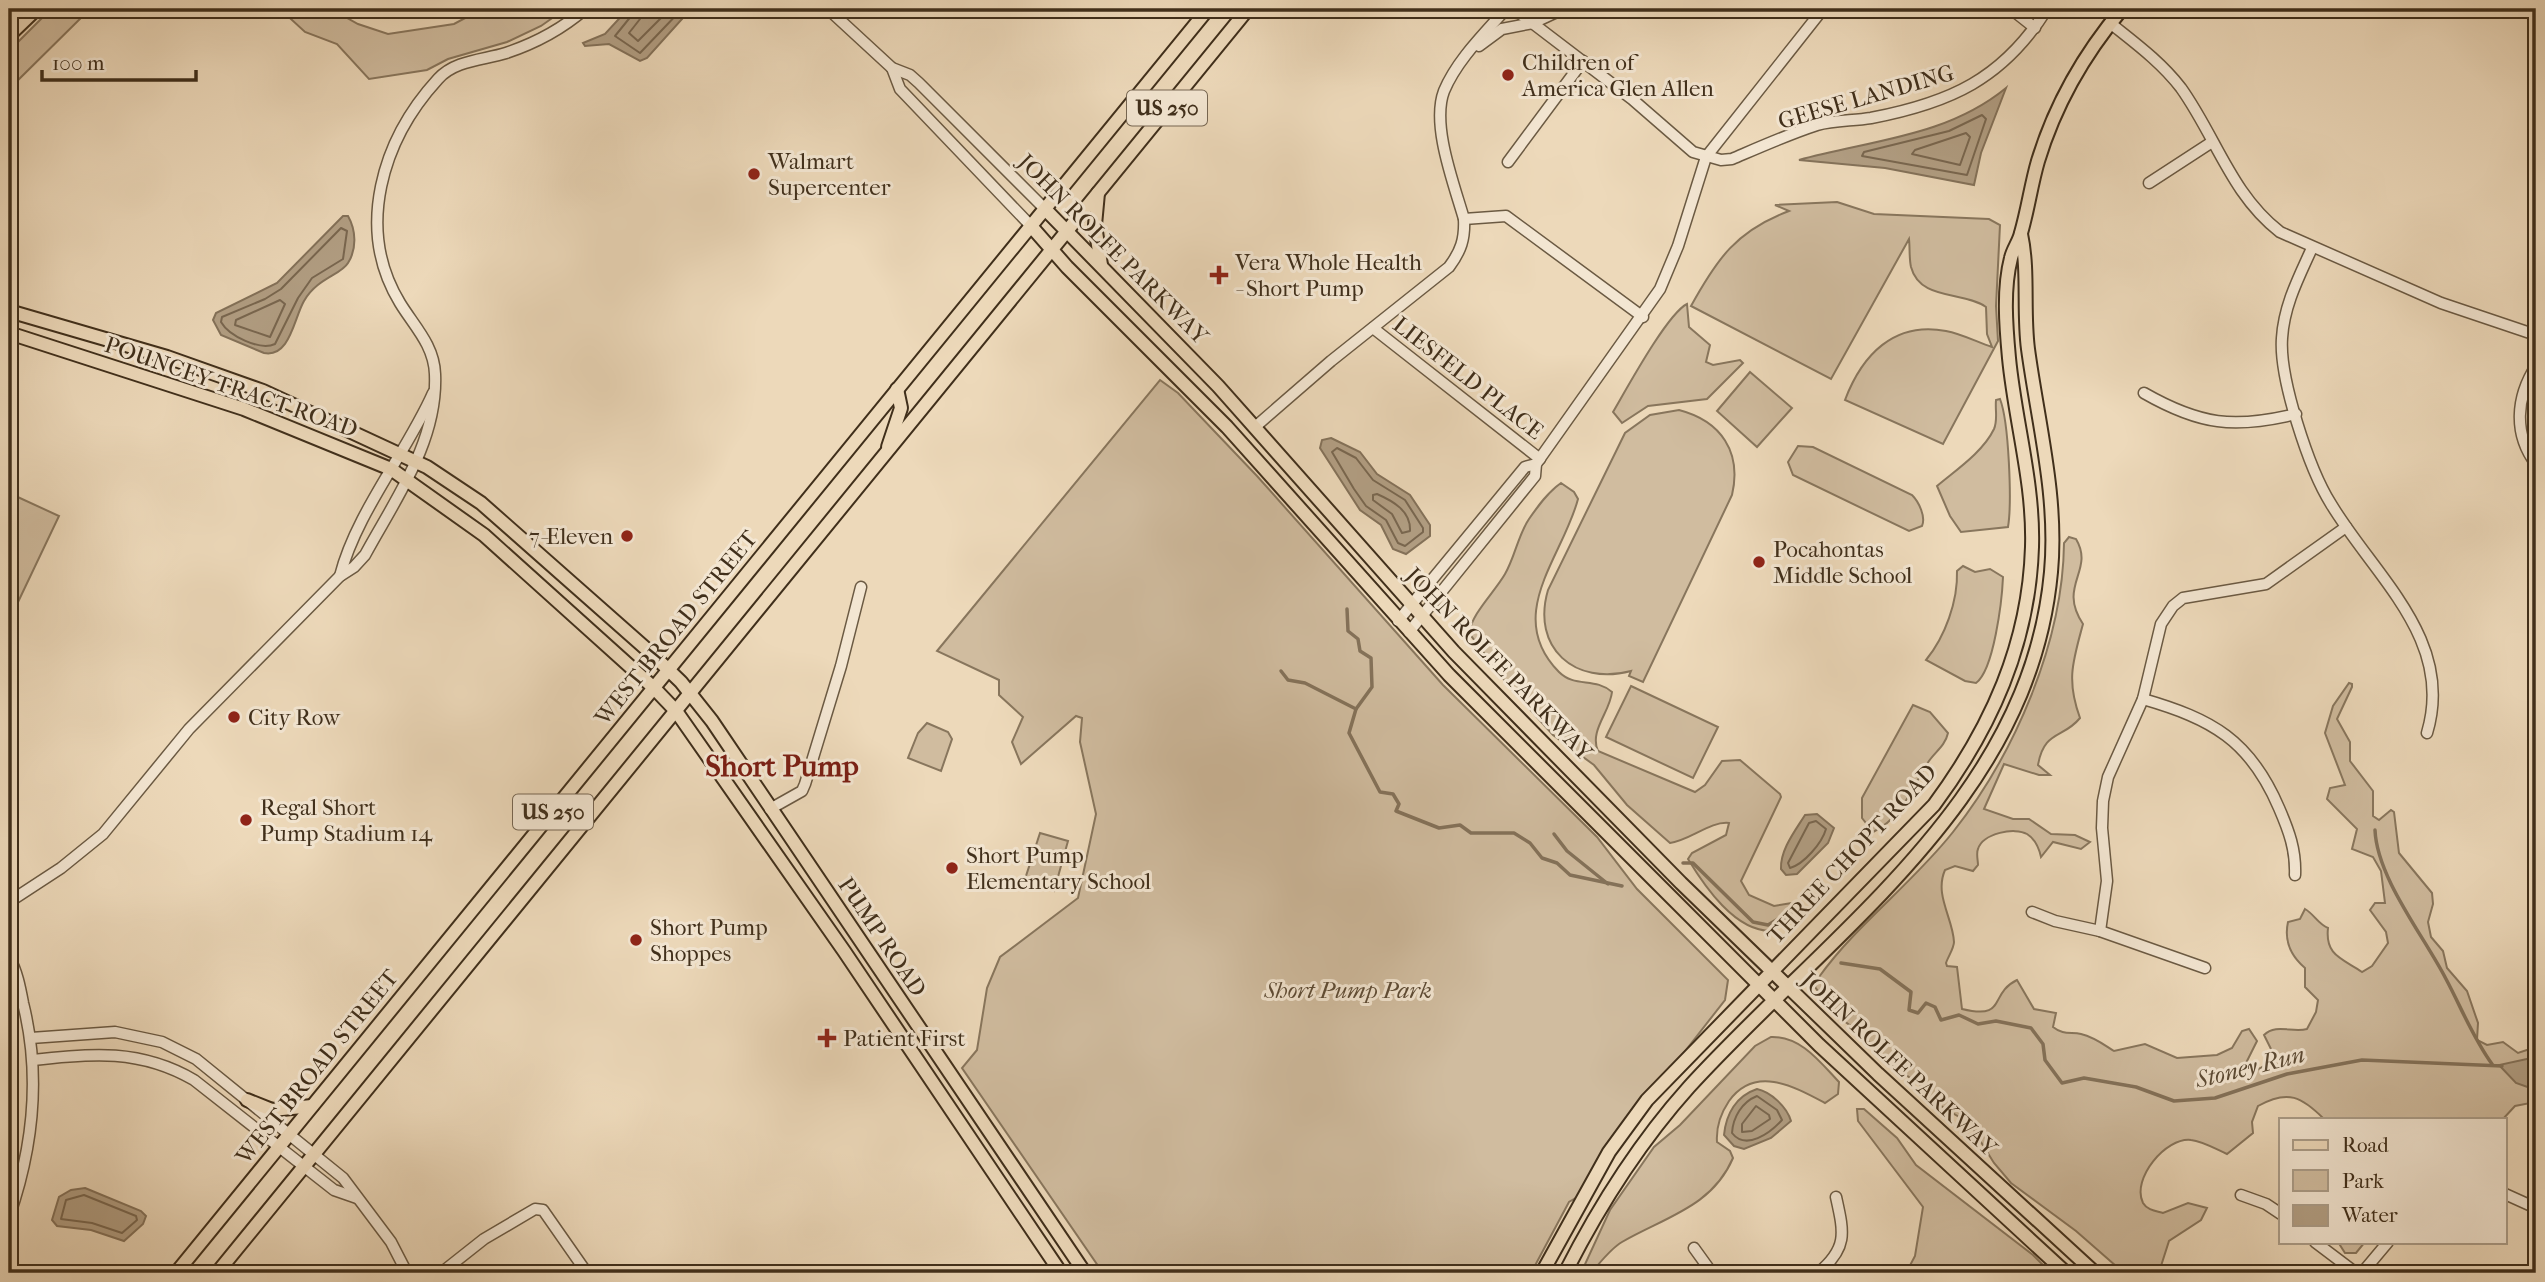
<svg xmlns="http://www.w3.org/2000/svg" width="2545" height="1282" viewBox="0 0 2545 1282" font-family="'IM FELL French Canon',serif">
<rect width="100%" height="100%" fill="#edd9ba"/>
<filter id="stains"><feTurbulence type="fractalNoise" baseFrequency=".00286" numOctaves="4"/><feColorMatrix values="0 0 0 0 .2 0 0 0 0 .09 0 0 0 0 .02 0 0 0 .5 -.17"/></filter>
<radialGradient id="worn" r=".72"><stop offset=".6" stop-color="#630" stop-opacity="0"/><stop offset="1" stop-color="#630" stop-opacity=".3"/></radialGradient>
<g fill="#d0bc9f" stroke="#88765d" stroke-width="2">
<polygon points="51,9 90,9 9,89 9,51"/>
<polygon points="280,9 331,9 358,24 388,34 454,24 482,9 565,9 541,26 507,42 448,59 427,70 369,79 337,44 305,32"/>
<path d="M1837 202 1874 214 1989 219 2000 225 1996 306 1998 341 1943 444 1845 400C1862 355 1894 321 1946 331 1962 334 1977 342 1992 347L1987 334 1986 307C1963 291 1920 301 1911 267 1909 258 1910 248 1909 239L1831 379 1691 306C1717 259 1736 231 1789 211L1775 205Z"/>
<path d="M1687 304 1689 327 1710 345 1706 362 1713 365 1740 360 1743 363 1707 399 1648 406 1622 423 1613 412C1626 390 1667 314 1687 304Z"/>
<polygon points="1750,372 1792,408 1757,447 1717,411"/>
<polygon points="1160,380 1178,393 1257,476 1443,685 1597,837 1637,889 1728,980 1725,1000 1647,1100 1586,1192 1569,1202 1531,1273 1103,1273 962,1068 977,1050 987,988 1000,957 1078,898 1096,814 1080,742 1082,718 1076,716 1021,764 1012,742 1023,717 999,695 999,680 937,651"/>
<path d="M2000 399C2009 422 2012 503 2008 527L1961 532 1950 516 1937 486C1956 470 1983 452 1994 429 1998 420 1995 410 1996 400Z"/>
<path d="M1679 410C1721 421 1742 452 1732 495L1643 682 1629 676 1631 671C1575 686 1531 648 1548 590L1625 433 1650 415Z"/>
<path d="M1798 446 1813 447 1912 495C1919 502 1926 517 1922 526L1909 531 1793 475 1788 462Z"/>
<path d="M1561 483 1574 492 1578 499C1563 557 1503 615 1559 672 1575 688 1595 677 1612 692 1610 712 1589 731 1598 751L1695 792 1705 785 1722 761 1740 760 1780 794 1781 797 1741 881 1749 895 1774 906 1798 902 1797 909 1771 931C1735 931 1705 887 1688 859L1692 853 1726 835 1729 823C1710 821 1691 840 1670 843L1627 805 1594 765 1553 735 1508 685 1469 633C1472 613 1494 593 1505 574 1515 557 1518 535 1529 519 1538 506 1548 492 1561 483Z"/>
<polygon points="9,493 59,516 9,621"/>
<path d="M2069 537 2076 539C2095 571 2057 585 2083 624 2073 661 2066 680 2080 718 2063 739 2044 730 2038 765L2050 775H2039L2004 764 1984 809 2013 819H2029L2051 834 2075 835 2090 842 2081 849 2053 842 2041 857C2039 848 2035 839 2027 834 2015 827 1983 833 1978 849 1976 853 1978 861 1978 865L1973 871 1955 866 1945 870C1934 895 1953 918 1954 942 1954 948 1948 957 1946 963L1947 966 1957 967 1962 1009C2008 1020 1988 994 2017 980L2034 1009 2056 1013 2053 1027C2063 1035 2070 1032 2081 1034 2094 1037 2103 1044 2114 1051L2145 1044 2177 1058 2217 1055 2232 1048 2242 1031 2249 1029 2257 1041 2244 1067 2253 1072 2271 1062 2274 1055 2264 1035C2276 1023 2292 1033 2307 1029L2316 1012 2318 1000 2305 987V968C2291 956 2284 940 2288 922L2300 919 2305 909C2314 914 2318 924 2328 928 2325 955 2341 958 2362 972L2372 966 2388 943 2386 932 2370 910 2375 903H2385L2381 871 2373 857 2352 849 2357 829 2327 799 2330 788 2345 785 2325 733 2333 706 2349 683 2352 684V687L2337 719 2350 742V761L2373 791V816L2379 820 2391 810 2394 812 2399 853 2432 893 2433 904 2428 922 2431 937 2443 951 2447 968 2467 991 2478 1023 2477 1040 2487 1045 2503 1042 2518 1053 2536 1047V1125V1112L2530 1103 2515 1106 2503 1119H2324C2302 1097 2288 1089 2258 1106L2252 1122 2253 1133 2227 1154C2216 1149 2202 1141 2191 1140 2166 1137 2131 1179 2143 1203 2147 1210 2156 1211 2163 1213L2188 1203 2207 1208 2201 1220 2169 1241 2161 1266 2167 1273H2124L2076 1231 2011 1183 1994 1163 1969 1123 1931 1100 1919 1084 1887 1062 1863 1035 1836 1015 1815 987 1819 977C1857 924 1912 884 1953 832 2014 755 2063 643 2064 543Z"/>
<path d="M1963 566 1975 572 1990 569 2003 577C2002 600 1994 670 1976 683L1965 681 1926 660C1945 637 1958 601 1957 571Z"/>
<polygon points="1631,686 1718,727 1693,778 1606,737"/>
<path d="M1913 705 1930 712 1948 733C1945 747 1933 753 1927 764 1911 790 1902 818 1873 832L1862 818V798Z"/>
<polygon points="927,723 948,732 952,739 941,771 908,758 918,733"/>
<polygon points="1040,833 1068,841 1054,891 1029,884 1026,876"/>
<path d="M1771 1037C1801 1036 1820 1062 1839 1082L1838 1094 1825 1103C1793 1086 1755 1065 1729 1101 1721 1113 1716 1128 1717 1142L1730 1151 1733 1158C1712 1207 1665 1217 1622 1242 1610 1249 1600 1263 1591 1273H1581L1610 1210 1654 1147 1680 1125 1755 1046Z"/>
<polygon points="1857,1109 1864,1109 1897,1138 1916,1165 2033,1255 2051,1273 1906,1273 1915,1256 1923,1207 1858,1121"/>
<polygon points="2338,1242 2365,1242 2356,1253 2345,1253"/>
</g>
<g fill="#b29f84" stroke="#84725a" stroke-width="2">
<polygon points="628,9 691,9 647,58 640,61 609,44 585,46 583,43 605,34"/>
<path d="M2006 88 1981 153 1974 185 1885 168 1799 160C1871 140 1946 137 2006 88Z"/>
<path d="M343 216H348C356 230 357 249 348 263 341 275 317 278 304 301 294 318 290 358 264 353L221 335 213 320 216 313 277 283Z"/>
<polygon points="1331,438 1360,452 1377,474 1410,495 1430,525 1430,536 1406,554 1393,549 1381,525 1360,510 1320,448 1322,440"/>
<path d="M1817 814 1834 828 1828 843 1797 874 1786 875 1781 869C1780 850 1795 831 1805 815Z"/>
<polygon points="2536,1057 2536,1090 2516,1083 2499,1065"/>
<path d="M1757 1089C1771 1092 1787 1107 1791 1121L1771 1138 1744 1149 1734 1146 1724 1135C1726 1114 1736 1096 1757 1089Z"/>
<polygon points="85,1188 141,1211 146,1216 143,1224 124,1241 91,1230 57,1226 52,1220 59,1197 71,1190"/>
</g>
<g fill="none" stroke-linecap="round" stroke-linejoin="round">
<g stroke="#796750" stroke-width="2">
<polyline points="633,9 632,15 615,36 640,53 682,9"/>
<polyline points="642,9 640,19 629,33 638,41 670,9"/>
<polygon points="1982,115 1986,119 1967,175 1862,156 1864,152 1949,131"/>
<polygon points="1966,133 1970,137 1960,165 1912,154 1915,150"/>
<path d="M341 228 347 231 343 259 312 278 298 298 275 344C260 351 229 336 221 322L222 317 265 299 281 289Z"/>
<polygon points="280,300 285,304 270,337 235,325 236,320"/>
<polygon points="1337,448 1356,458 1373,480 1405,500 1423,528 1423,532 1405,546 1398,543 1386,520 1366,506 1354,489 1332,452"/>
<path d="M1377 494C1393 501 1411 511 1410 531L1402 533 1392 514 1373 500V495Z"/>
<path d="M1816 821 1826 829C1822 843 1804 864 1790 868L1788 863 1809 823Z"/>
<path d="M1757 1096 1777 1110 1782 1120C1770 1133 1746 1151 1732 1133 1733 1117 1742 1102 1757 1096Z"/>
<polygon points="1756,1106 1769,1115 1770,1119 1752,1131 1742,1132 1742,1124"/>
<polygon points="84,1195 136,1216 137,1220 122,1233 92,1223 61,1219 66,1200"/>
</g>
<g stroke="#84725a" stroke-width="3.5">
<polyline points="1347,609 1348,631 1358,639 1360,651 1371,658 1372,687 1356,709 1349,733 1380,792 1393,794 1399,804 1396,811 1439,828 1460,825 1471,833 1514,833 1530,843 1542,858 1557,863 1570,875 1622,886"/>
<polyline points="1281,671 1288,680 1305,683 1356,709"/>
<path d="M2375 830C2377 878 2424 936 2446 979 2461 1007 2473 1038 2492 1064"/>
<polyline points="1554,834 1567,851 1608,884"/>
<polyline points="1683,863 1693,863 1753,922 1768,925 1791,911"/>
<polyline points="1841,963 1880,969 1911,992 1909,1010 1918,1013 1926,1003 1935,1007 1941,1020 1959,1015 1978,1024 1996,1021 2031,1028 2043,1044 2045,1060 2062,1083 2084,1078 2136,1087 2174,1101 2215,1098 2287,1074 2362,1060 2502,1066"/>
</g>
<defs>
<g id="minor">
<polyline points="828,9 892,68 910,75 919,83 1045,209"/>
<path d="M1514 9 1632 99 1693 152 1721 160 1732 159C1760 147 1789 134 1817 125 1834 120 1853 121 1871 118 1950 103 2003 79 2047 9"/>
<polyline points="2011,9 2035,28"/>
<path d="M2110 23C2135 43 2161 62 2181 88 2216 137 2231 194 2280 232L2441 303 2536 335"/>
<polyline points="1479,46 1502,29 1533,23 1563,9"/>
<polyline points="892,68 900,89 1031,226"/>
<polyline points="1508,162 1583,61"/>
<polyline points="2149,183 2212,142"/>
<polyline points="1464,219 1506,216 1643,317"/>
<path d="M2312 248C2299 277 2284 305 2282 338 2279 378 2309 469 2331 504 2375 577 2455 640 2427 733"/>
<polyline points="1373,328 1540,459"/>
<path d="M2536 366C2516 397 2513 434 2536 464"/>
<path d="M2144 393C2200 425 2234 429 2296 414"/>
<path d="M1255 427 1331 361 1449 267C1461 251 1465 239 1464 219 1454 184 1431 125 1444 91 1457 60 1484 34 1506 9"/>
<path d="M340 576C356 513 407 452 433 393"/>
<polyline points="1398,621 1525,467 1536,464"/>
<polyline points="1409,632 1535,476 1536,464 1660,289 1678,246 1706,157 1823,9"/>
<path d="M2143 699C2212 719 2250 740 2279 808 2289 831 2296 850 2295 875"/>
<polyline points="770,809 802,791 805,784 841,666 861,587"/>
<path d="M9 902 61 868 103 834 189 729 340 576 354 567 365 555C396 498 438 441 435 374 434 345 414 326 400 303 355 229 382 140 438 79 455 60 484 60 506 53 536 43 562 29 585 9"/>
<polyline points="2032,912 2055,921 2100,931 2205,968"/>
<polyline points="2100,931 2107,881 2102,828 2103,801 2108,777 2143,699 2161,624 2173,606 2183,598 2266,584 2346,527"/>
<path d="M9 957C17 971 20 987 23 1003 41 1075 33 1148 9 1217"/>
<polyline points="31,1038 115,1032 162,1042 196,1059 343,1178 391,1242 407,1273"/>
<path d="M33 1060C91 1053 141 1049 194 1080L334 1190 357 1198"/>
<polyline points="2505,1194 2536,1208"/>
<polyline points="2241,1195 2266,1204 2281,1214"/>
<polyline points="2315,1242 2356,1273"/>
<polyline points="1694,1248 1712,1273"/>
<polyline points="441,1273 484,1239 535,1209 543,1210 587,1273"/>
<path d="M1818 1273C1848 1248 1844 1233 1836 1197"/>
<polyline points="2362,1273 2388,1242"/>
</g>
<g id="major">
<polyline points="1098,193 1095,225 1101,265"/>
<polyline points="1045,209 1218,386 1454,652 1681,883 1878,1074 2095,1273"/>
<polyline points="1031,226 1067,267 1227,427 1449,675 1819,1045 2066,1273"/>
<polyline points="9,311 167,357 263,391 427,467 481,503 652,654 681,682 712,721 1085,1273"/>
<polyline points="9,333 244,409 391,469 484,535 654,688 676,711 844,951 1061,1273"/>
<polyline points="888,447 901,408 897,389"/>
<polyline points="247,1100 272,1110 312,1106"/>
<polyline points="176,1273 1208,9"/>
<polyline points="217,1273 1248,9"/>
<path d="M1542 1273 1609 1152 1647 1100 1934 805C1991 728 2029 644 2032 547 2034 483 2015 421 2009 358 2006 326 2003 289 2011 258 2013 249 2019 242 2021 233 2028 209 2031 185 2038 161 2055 105 2085 53 2122 9"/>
<path d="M1565 1273C1599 1206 1638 1144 1689 1087 1831 931 2030 800 2051 572 2058 497 2038 423 2028 349 2023 311 2029 271 2021 234"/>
</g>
<polyline id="highway" points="9,34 35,9"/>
</defs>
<use href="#minor" stroke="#6b5a43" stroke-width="13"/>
<use href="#major" stroke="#402f1b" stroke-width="16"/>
<use href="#highway" stroke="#402f1b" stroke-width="18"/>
<use href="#minor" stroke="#f3e6d2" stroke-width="10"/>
<use href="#major" stroke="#edd9ba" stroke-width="12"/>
<use href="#highway" stroke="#edd9ba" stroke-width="14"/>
</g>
<g fill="#8f2418" stroke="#f3e6d2" stroke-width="2.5">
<circle cx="1508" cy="75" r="7"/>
<circle cx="754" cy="174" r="7"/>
<path d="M1215.5 264.5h7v7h7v7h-7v7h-7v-7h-7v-7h7z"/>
<circle cx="627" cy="536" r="7"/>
<circle cx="1759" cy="562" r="7"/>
<circle cx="234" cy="717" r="7"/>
<circle cx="246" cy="820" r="7"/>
<circle cx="952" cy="868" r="7"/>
<circle cx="636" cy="940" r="7"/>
<path d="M823.5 1027.5h7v7h7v7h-7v7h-7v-7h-7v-7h7z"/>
</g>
<g text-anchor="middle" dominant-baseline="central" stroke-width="6" stroke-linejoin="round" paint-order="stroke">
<g fill="#f3e6d2" stroke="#766652" stroke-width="2">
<rect x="1127" y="90.5" width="80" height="35" rx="5"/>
<rect x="513" y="794.5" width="80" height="35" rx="5"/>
</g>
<g font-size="21" font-weight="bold" fill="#402f1b">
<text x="1167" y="108">US 250</text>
<text x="553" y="812">US 250</text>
</g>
<g font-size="23" fill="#402f1b" stroke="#f3e6d2" text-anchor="start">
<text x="1522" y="62">Children of<tspan x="1522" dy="26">America Glen Allen</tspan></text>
<text x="768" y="161">Walmart<tspan x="768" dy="26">Supercenter</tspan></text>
<text x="1235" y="262">Vera Whole Health<tspan x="1235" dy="26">- Short Pump</tspan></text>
<text x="613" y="536" text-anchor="end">7-Eleven</text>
<text x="1773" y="549">Pocahontas<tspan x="1773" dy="26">Middle School</tspan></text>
<text x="248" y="717">City Row</text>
<text x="260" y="807">Regal Short<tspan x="260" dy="26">Pump Stadium 14</tspan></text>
<text x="966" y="855">Short Pump<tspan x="966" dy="26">Elementary School</tspan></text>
<text x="650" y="927">Short Pump<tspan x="650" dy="26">Shoppes</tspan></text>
<text x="843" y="1038">Patient First</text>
</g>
<g font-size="23" fill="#402f1b" stroke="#f3e6d2">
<text transform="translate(1866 97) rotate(-16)">GEESE LANDING</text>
<text transform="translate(1113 249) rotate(45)">JOHN ROLFE PARKWAY</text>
<text transform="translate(1468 378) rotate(38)">LIESFELD PLACE</text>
<text transform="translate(231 387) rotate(19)">POUNCEY TRACT ROAD</text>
<text transform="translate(676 628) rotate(-51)">WEST BROAD STREET</text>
<text transform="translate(1499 664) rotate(46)">JOHN ROLFE PARKWAY</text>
<text transform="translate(1852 854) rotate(-47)">THREE CHOPT ROAD</text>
<text transform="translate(882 937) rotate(56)">PUMP ROAD</text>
<text transform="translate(1899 1064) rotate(43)">JOHN ROLFE PARKWAY</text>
<text transform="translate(317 1067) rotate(-51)">WEST BROAD STREET</text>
</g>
<g font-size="23" font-style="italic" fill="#5d4b35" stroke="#f3e6d2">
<text x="1348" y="990">Short Pump Park</text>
</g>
<g font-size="24" font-style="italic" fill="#5c4b35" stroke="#f3e6d2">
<text transform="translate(2250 1067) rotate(-14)">Stoney Run</text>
</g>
<g font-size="30" font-weight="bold" fill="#7a1f14" stroke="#f3e6d2">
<text x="782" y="766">Short Pump</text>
</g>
</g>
<rect width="2545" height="1282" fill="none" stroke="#edd9ba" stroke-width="35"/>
<rect x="10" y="10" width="2524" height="1261" fill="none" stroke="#402f1b" stroke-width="3.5"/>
<rect x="18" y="18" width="2510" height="1247" fill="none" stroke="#402f1b" stroke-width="2"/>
<rect x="2279" y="1118" width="228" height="126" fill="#f3e6d2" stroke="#ab9d89" stroke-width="2"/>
<rect x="2293" y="1140" width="35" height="10" fill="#edd9ba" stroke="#ab9d89" stroke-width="2"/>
<text x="2342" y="1152" font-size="21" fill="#402f1b">Road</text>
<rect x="2293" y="1170" width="35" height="21" fill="#d0bc9f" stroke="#ab9d89" stroke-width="2"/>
<text x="2342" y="1188" font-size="21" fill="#402f1b">Park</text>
<rect x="2293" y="1205" width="35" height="21" fill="#b29f84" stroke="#ab9d89" stroke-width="2"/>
<text x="2342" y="1222" font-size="21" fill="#402f1b">Water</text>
<path d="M42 70v10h154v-10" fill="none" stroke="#402f1b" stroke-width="3.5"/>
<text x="52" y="70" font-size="21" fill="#402f1b" stroke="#f3e6d2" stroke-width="5" paint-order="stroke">100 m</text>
<rect width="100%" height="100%" filter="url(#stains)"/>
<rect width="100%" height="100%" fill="url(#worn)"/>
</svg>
